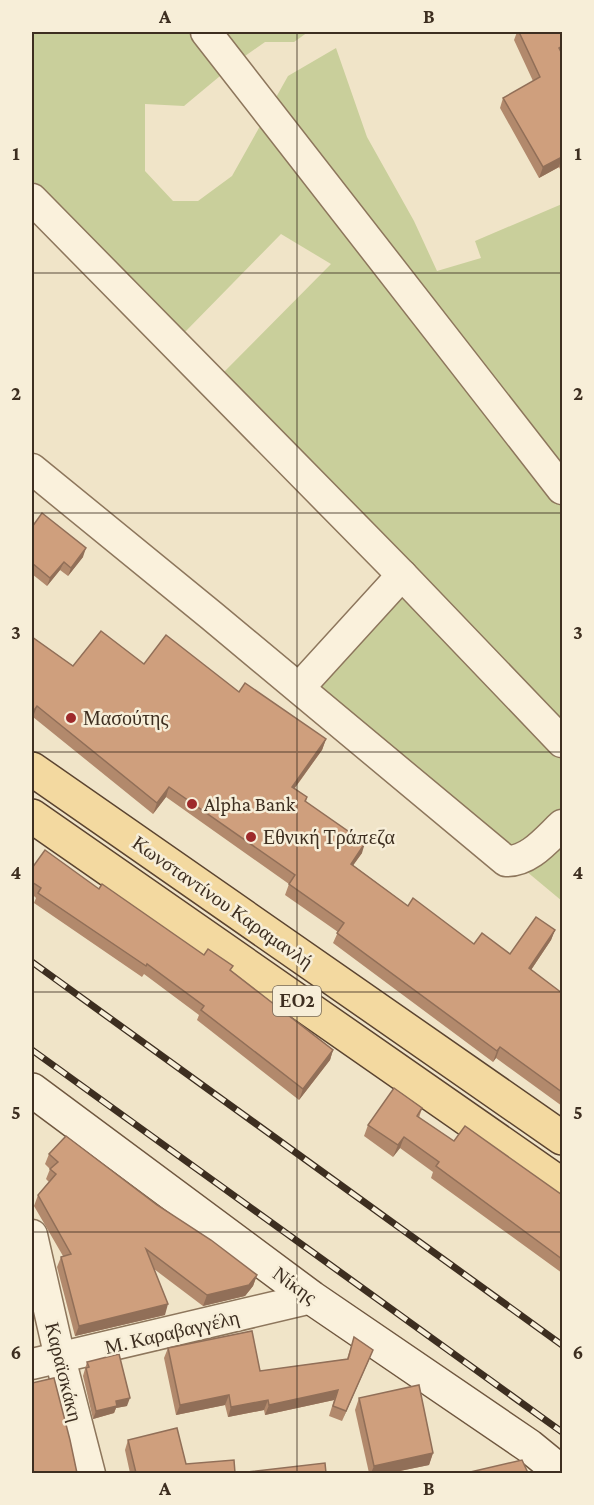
<svg xmlns="http://www.w3.org/2000/svg" width="594" height="1505" viewBox="0 0 594 1505" font-family="'Crimson Pro',serif">
<rect width="100%" height="100%" fill="#f0e4c8"/>
<polygon fill="#c9cf9b" points="32,32 308,32 294,42 265,42 238,61 184,106 145,104 145,171 173,201 198,201 232,176 288,76 336,48 367,137 414,221 437,271 481,258 475,241 562,204 562,901 307,688 415,570 223,373 331,264 281,234 184,333 32,180"/>
<g fill="none" stroke-linecap="round" stroke-linejoin="round">
<defs>
<g id="street">
<polyline points="206,32 562,489"/>
<polyline points="32,199 402,575 562,742"/>
<path d="M32 469 212 616 506 861C529 862 547 839 562 825"/>
<polyline points="299,688 402,575"/>
<polyline points="32,1235 60,1358 90,1474"/>
<polyline points="32,1364 312,1298"/>
</g>
<polyline id="secondary" points="32,1090 312,1298 529,1446 562,1473"/>
<g id="primary">
<polyline points="32,769 562,1138"/>
<polyline points="32,816 562,1185"/>
</g>
</defs>
<use href="#street" stroke="#8d765c" stroke-width="33"/>
<use href="#secondary" stroke="#6f573f" stroke-width="36"/>
<use href="#primary" stroke="#5b4430" stroke-width="36"/>
<use href="#street" stroke="#faf1dc" stroke-width="30"/>
<use href="#secondary" stroke="#faf1dc" stroke-width="33"/>
<use href="#primary" stroke="#f3d9a0" stroke-width="33"/>
<defs>
<g id="rail">
<polyline points="32,962 562,1345"/>
<polyline points="32,1050 562,1432"/>
</g>
</defs>
<use href="#rail" stroke="#3d2e20" stroke-width="7"/>
<use href="#rail" stroke="#f7eed8" stroke-width="4.5" stroke-dasharray="14" stroke-linecap="butt"/>
</g>
<g fill="#b2896c">
<polygon points="517,32 562,32 562,173 559,167 539,178 500,108 503,98 533,81 514,40"/>
<polygon points="32,527 83,557 68,576 60,570 47,586 32,574"/>
<polygon points="32,637 73,666 144,664 239,692 326,739 322,750 295,788 307,797 306,802 362,853 353,865 408,906 474,944 510,954 555,930 551,940 531,970 562,993 562,1106 496,1058 493,1062 333,943 338,932 285,895 289,884 166,797 153,814 33,717"/>
<polygon points="32,868 99,889 204,955 232,971 333,1050 330,1060 299,1100 197,1020 199,1015 144,974 142,977 34,903 36,898 32,894"/>
<polygon points="422,1108 419,1118 454,1141 562,1195 562,1273 431,1178 433,1172 400,1148 393,1157 364,1136 368,1125"/>
<polygon points="49,1154 157,1205 257,1275 253,1286 245,1296 203,1306 154,1269 165,1315 75,1336 57,1267 61,1257 63,1256 34,1206 38,1195 49,1182 46,1179 50,1169 45,1164"/>
<polygon points="354,1337 373,1350 342,1421 329,1416 334,1400 265,1415 264,1410 228,1417 225,1405 176,1415 164,1358 168,1348 260,1371 347,1359"/>
<polygon points="87,1362 127,1406 116,1408 114,1413 93,1419 83,1376"/>
<polygon points="359,1398 433,1453 429,1465 390,1473 369,1473 355,1410"/>
<polygon points="128,1440 186,1464 235,1473 130,1473 125,1450"/>
</g>
<g fill="#916f58">
<polygon points="562,157 559,167 539,178 543,167"/>
<polygon points="86,548 83,557 68,576 71,568"/>
<polygon points="64,562 60,570 47,586 50,578"/>
<polygon points="37,706 33,717 32,719 32,713"/>
<polygon points="326,739 322,750 288,797 292,787"/>
<polygon points="169,787 166,797 153,814 157,803"/>
<polygon points="365,843 362,853 347,874 351,864"/>
<polygon points="555,930 551,940 525,979 529,968"/>
<polygon points="500,1047 496,1058 493,1062 497,1051"/>
<polygon points="333,1050 330,1060 299,1100 303,1089"/>
<polygon points="404,1137 400,1148 393,1157 398,1145"/>
<polygon points="257,1275 253,1286 245,1296 203,1306 207,1295"/>
<polygon points="168,1304 165,1315 75,1336 79,1326"/>
<polygon points="373,1350 369,1360 342,1421 346,1411"/>
<polygon points="338,1390 334,1400 265,1415 269,1405"/>
<polygon points="229,1395 225,1405 176,1415 180,1405"/>
<polygon points="130,1398 127,1406 116,1408 114,1413 93,1419 96,1411 116,1401"/>
<polygon points="268,1400 264,1410 228,1417 231,1407"/>
<polygon points="433,1453 429,1465 390,1473 371,1473 374,1466"/>
</g>
<g fill="#cf9f7d" stroke="#916f58" stroke-width="1.5">
<polygon points="519,32 562,32 562,46 559,48 562,54 562,157 543,167 503,98 540,77"/>
<polygon points="42,513 86,548 71,568 64,562 50,578 32,563 32,527"/>
<polygon points="101,631 144,664 166,635 239,692 245,683 326,739 292,787 307,797 305,801 365,843 351,864 408,906 413,898 474,944 482,933 510,954 536,917 555,930 529,968 562,993 562,1092 500,1047 497,1051 337,933 344,923 289,884 295,875 169,787 157,803 37,706 32,713 32,637 73,666"/>
<polygon points="45,850 99,889 102,884 204,955 208,949 233,966 230,970 333,1050 303,1089 201,1010 204,1006 147,964 146,966 38,893 41,888 32,882 32,868"/>
<polygon points="394,1088 422,1108 417,1116 454,1141 465,1126 562,1195 562,1259 436,1166 439,1162 404,1137 398,1145 368,1125"/>
<polygon points="66,1136 157,1205 211,1240 257,1275 249,1285 207,1295 146,1249 168,1304 79,1326 61,1257 71,1254 38,1195 56,1174 50,1169 58,1162 49,1154"/>
<polygon points="252,1331 260,1371 348,1359 354,1337 373,1350 346,1411 333,1406 338,1390 269,1405 268,1400 231,1407 229,1395 180,1405 168,1348"/>
<polygon points="119,1354 130,1398 116,1401 117,1406 96,1411 86,1368 89,1367 87,1362"/>
<polygon points="54,1378 70,1440 77,1473 32,1473 32,1383"/>
<polygon points="419,1385 433,1453 374,1466 359,1398"/>
<polygon points="177,1428 186,1464 234,1460 235,1473 136,1473 128,1440"/>
<polygon points="522,1460 528,1473 466,1473"/>
<polygon points="325,1463 326,1473 238,1473"/>
</g>
<path fill="none" stroke="#3d2e20" stroke-width="1.5" stroke-opacity="0.55" d="M297 32V1474M32 273H562M32 513H562M32 752H562M32 992H562M32 1232H562"/>
<g fill="#9e2a2b" stroke="#f7eed8" stroke-width="2">
<circle cx="71" cy="718" r="6"/>
<circle cx="192" cy="804" r="6"/>
<circle cx="251" cy="837" r="6"/>
</g>
<g text-anchor="middle" dominant-baseline="central" stroke-width="5" stroke-linejoin="round" paint-order="stroke">
<rect fill="#f7eed8" stroke="#756857" stroke-width="1.5" x="273" y="986" width="48" height="30" rx="4.5"/>
<g font-size="18" font-weight="bold" fill="#3d2e20">
<text x="297" y="1001">ΕΟ2</text>
</g>
<g font-size="20" fill="#3d2e20" stroke="#f7eed8" text-anchor="start">
<text x="83" y="718">Μασούτης</text>
<text x="204" y="804">Alpha Bank</text>
<text x="263" y="837">Εθνική Τράπεζα</text>
</g>
<g font-size="20" fill="#3d2e20" stroke="#f7eed8">
<text transform="translate(223 902) rotate(35)">Κωνσταντίνου Καραμανλή</text>
<text transform="translate(295 1285) rotate(36)">Νίκης</text>
<text transform="translate(172 1332) rotate(-13)">Μ. Καραβαγγέλη</text>
<text transform="translate(64 1372) rotate(76)">Καραϊσκάκη</text>
</g>
</g>
<rect width="594" height="1505" fill="none" stroke="#f7eed8" stroke-width="66"/>
<rect x="33" y="33" width="528" height="1439" fill="none" stroke="#3d2e20" stroke-width="2"/>
<g font-size="20" text-anchor="middle" font-weight="bold" fill="#3d2e20">
<text x="165" y="23">A</text>
<text x="429" y="23">B</text>
<text x="16" y="160">1</text>
<text x="578" y="160">1</text>
<text x="16" y="400">2</text>
<text x="578" y="400">2</text>
<text x="16" y="639">3</text>
<text x="578" y="639">3</text>
<text x="16" y="879">4</text>
<text x="578" y="879">4</text>
<text x="16" y="1119">5</text>
<text x="578" y="1119">5</text>
<text x="16" y="1359">6</text>
<text x="578" y="1359">6</text>
<text x="165" y="1495">A</text>
<text x="429" y="1495">B</text>
</g>
</svg>
